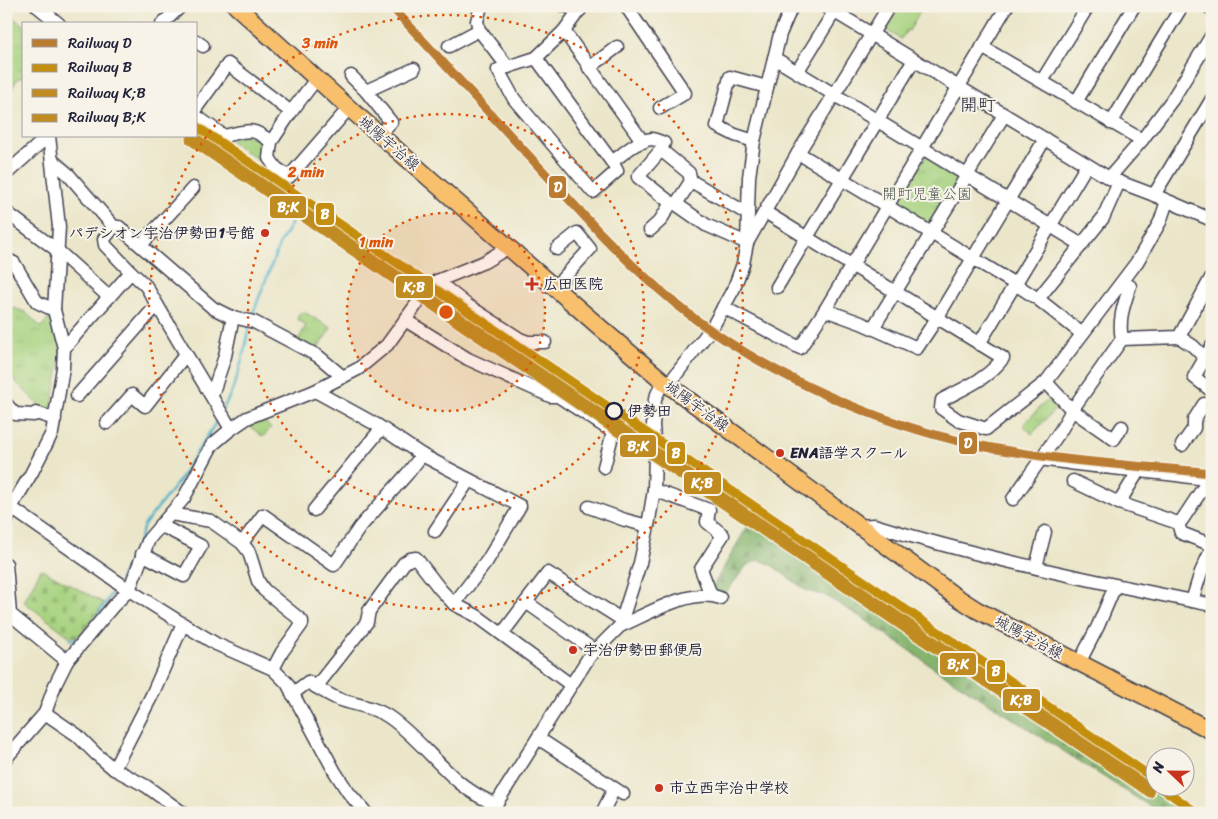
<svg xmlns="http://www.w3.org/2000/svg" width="1218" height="819" viewBox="0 0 1218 819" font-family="Sriracha,'Klee One',sans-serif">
<defs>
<pattern id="forest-firs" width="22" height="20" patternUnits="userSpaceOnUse" patternTransform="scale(1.25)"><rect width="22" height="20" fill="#84b46d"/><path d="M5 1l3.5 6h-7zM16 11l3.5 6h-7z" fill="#6c925b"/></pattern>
<pattern id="cemetery-stones" width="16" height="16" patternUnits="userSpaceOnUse" patternTransform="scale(1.25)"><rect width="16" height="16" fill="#a6d27e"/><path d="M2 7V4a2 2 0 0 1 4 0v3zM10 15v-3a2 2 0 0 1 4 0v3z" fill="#8fb46e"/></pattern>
<pattern id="park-tufts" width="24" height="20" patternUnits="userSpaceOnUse" patternTransform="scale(1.25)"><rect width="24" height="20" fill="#a6d27e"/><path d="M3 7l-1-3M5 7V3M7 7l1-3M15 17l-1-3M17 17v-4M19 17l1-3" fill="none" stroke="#8fb46e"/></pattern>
</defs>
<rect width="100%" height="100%" fill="#f7f3e8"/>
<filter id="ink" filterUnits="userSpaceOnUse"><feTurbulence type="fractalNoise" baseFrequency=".02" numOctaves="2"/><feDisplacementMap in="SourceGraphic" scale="10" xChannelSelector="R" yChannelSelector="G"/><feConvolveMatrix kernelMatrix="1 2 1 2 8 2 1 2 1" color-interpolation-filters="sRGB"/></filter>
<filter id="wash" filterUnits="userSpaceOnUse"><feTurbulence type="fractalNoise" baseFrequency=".0096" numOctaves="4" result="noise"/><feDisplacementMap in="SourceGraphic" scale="20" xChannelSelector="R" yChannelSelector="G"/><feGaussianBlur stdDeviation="1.12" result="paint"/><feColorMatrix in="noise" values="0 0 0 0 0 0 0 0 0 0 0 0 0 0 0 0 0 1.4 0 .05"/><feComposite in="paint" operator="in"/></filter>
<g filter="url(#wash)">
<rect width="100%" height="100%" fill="#ebe6c9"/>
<polygon fill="url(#forest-firs)" stroke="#536b54" points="752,518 758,521 946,650 1191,813 1163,813 1146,804 940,672 864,619 824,595 807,591 770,564 759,560 747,565 725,594 714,592 713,586"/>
<polygon fill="url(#cemetery-stones)" stroke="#647a5c" points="41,569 104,603 81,634 77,637 69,636 24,602"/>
<g fill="url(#park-tufts)" stroke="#647a5c">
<polygon points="6,14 24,25 24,77 18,78 7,96"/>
<polygon points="244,135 259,140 264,149 266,165 230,141 237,137"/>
<polygon points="927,155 963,174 931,228 898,207 897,203"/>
<polygon points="13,308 25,312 41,327 51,316 62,350 51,412 44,410 6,372 6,313"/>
<polygon points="304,312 331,328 315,352 298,341 306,325 297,319 300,313"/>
<polygon points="1052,395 1061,403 1032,434 1023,425"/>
<polygon points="265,415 268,418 265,422 271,428 263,437 246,423"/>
</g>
<polygon fill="#a6d27e" stroke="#647a5c" points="900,6 923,7 909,31 907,30 901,39 886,30"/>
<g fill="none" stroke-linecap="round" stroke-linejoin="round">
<g stroke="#4ab0c9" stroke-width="2.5">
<polyline points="252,316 280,243 291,224 297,210"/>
<path d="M223 409C238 383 244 353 250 324"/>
<polyline points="120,579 139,541 144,525 178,482 220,416"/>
<polyline points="98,615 116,586"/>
<polyline points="70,639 75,640 79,639"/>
</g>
</g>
</g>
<g filter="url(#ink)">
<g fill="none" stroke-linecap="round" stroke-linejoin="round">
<defs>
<g id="minor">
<polyline points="37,6 59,24"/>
<polyline points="481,6 477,21 479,30 508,67"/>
<polyline points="565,6 580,10"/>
<path d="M582 6 564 31 536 58 612 162C623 154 637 140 652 139 655 139 660 142 664 143L661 150 638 177 671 203 676 204 706 225 747 243 798 153 889 6"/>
<polyline points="626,6 685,93 660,108"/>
<polyline points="825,6 1109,178 1154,195 1212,220"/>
<polyline points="1207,6 1212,9"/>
<polyline points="162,24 181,6"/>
<polyline points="564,31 643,142"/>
<polyline points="196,41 203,46"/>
<polyline points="449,46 479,30"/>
<polyline points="982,47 1142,140"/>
<polyline points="536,58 498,70 514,99 593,192 617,171 612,162"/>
<polyline points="774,58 1082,245"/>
<polyline points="589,68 617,47"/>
<polyline points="797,72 834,12"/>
<polyline points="351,76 366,91 391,122 380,134"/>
<polyline points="317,78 291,112 271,142 269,158 276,168 289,177 349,108"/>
<polyline points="1042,81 1088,6"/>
<polyline points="366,91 414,69"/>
<polyline points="1076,102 1134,6"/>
<polyline points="196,108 228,64 291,112"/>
<path d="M196 116 224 136C247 131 252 126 271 142"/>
<polyline points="1111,123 1182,6"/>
<polyline points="754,141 735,135 717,126 730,77 767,87"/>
<polyline points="661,150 689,173 691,181 748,214"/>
<polyline points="798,153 887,206 1015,284 1038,299 1081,333"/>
<polyline points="53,161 68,174 114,227 119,227 213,308 229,316 254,322 318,356 343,377"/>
<polyline points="6,174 48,136"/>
<polyline points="1109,178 1142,140 1172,100 1212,35"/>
<polyline points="1154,195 1212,99"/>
<polyline points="676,204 691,181"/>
<polyline points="6,212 58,251 109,297 64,348"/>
<path d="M765 212 1003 358C988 379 964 388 942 400L941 408 958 420 986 429 1046 382 1137 262 1160 222 1167 201"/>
<polyline points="650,230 660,221 671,203"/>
<polyline points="141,245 193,188"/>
<polyline points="6,259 14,263 37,302 54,310"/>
<polyline points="131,272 146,286 186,354"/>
<polyline points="437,281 467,305 520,339 528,342 545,342"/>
<path d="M1130 286C1124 304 1118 320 1122 339L1179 337 1212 276"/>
<polyline points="555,287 590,249 577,233 557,249"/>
<polyline points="777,287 914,60"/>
<polyline points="109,297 131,272 105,245 104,239 114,227"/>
<polyline points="1038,299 1103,218 1119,182"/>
<polyline points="723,307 800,348 825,310 1007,6"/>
<polyline points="825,310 861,323 917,348 937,318 1045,139"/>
<polyline points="405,320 468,359 550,396 558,396 613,432 604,467"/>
<polyline points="873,328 1004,115"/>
<polyline points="1179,337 1193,346 1205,358"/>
<polyline points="979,344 1087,165"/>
<polyline points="1212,346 1194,377 1212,391"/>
<polyline points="1046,382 1072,410 1114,439 1122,427"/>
<polyline points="668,385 713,326 734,288 743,264 747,243 749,177 754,141 780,34 792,6"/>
<polyline points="315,391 377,425 422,455 520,506 487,561 454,604"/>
<polyline points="212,395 225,356 233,317"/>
<polyline points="77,396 157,305"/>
<polyline points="6,404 15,414 34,415 36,413 55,419"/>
<polyline points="107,423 132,395 145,406 186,354 231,429"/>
<polyline points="1182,445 1194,428 1194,420 1204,404 1212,408"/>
<path d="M1041 459C1098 468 1155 471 1212 480"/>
<polyline points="1073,481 1119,503 1178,523 1181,533 1212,545"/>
<polyline points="654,490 709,510 707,522 723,535 701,569 711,595"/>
<polyline points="1013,499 1061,430 1072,410 1122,339"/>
<polyline points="1119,503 1139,470"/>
<polyline points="6,504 129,590 183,624 216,644 273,669 287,683 335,772 348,792 366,813"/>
<polyline points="589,507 625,520 648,526"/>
<polyline points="314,510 381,429"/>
<polyline points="171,514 211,521 242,543 249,552 258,581 264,590 302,621 302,624 282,652 273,669"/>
<polyline points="6,523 11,507 31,474 52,433 63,368 64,348 54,310 59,227 49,136"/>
<polyline points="1178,523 1182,520 1209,479"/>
<path d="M860 526 874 525C985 559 1098 582 1212 605"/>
<polyline points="435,531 469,480"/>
<polyline points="242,543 263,515 334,565 360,527 408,473 422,455"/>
<polyline points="142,554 184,576 201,546 160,525"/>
<polyline points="6,564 10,614 67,661"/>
<polyline points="1036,567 1045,532"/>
<polyline points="1192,601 1201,572 1212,548"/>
<polyline points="526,602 595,651"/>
<path d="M620 626C646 615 692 587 720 598"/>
<polyline points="502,634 548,573 621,619"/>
<polyline points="1079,663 1098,626 1115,586"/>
<polyline points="316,687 367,622 369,611 404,563 410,559 416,558 440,589 454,604 477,616 571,685"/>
<path d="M292 694 308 682C318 688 327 694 338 699 355 705 375 707 389 717 427 743 452 789 496 804"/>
<polyline points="45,713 77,735 96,754 114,769 146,786 183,813"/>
<polyline points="538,738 623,794"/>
<polyline points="6,758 45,713 55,685 67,661 113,606 129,590 149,539 184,498 212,445 231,429 247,418 315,391 358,369 387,345 416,305 437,281 484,262 509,247"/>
<polyline points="114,769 152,695 183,624"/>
<polyline points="493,813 496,804 589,657 620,626 640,563 648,526 654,490 655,454 653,425 655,399 663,381"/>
<polyline points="602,813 614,789"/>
</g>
<polyline id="major" points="236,6 349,108 603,330 663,381 952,594 977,610 1212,731"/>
</defs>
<use href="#minor" stroke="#403f50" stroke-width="15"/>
<use href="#major" stroke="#403f50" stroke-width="19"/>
<use href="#minor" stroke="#fff" stroke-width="12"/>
<use href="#major" stroke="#f8bf6c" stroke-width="16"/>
<defs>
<path id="rail-1" d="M391 6 600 233C630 264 661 293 695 319 774 377 876 423 972 444 1051 461 1132 465 1212 473"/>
<g id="rail-2">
<polyline points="196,126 1156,780"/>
<polyline points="1159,786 1197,813"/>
</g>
<polyline id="rail-3" points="193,136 1150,788"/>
<polyline id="rail-4" points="190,140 928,644 1150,793"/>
</defs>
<use href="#rail-1" stroke="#f7f3e8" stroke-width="12"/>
<use href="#rail-2" stroke="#f7f3e8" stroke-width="12"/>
<use href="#rail-3" stroke="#f7f3e8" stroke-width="12"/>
<use href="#rail-4" stroke="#f7f3e8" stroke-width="12"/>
<use href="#rail-1" stroke="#ba7c31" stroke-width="9"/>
<use href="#rail-2" stroke="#c48e10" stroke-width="9"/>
<use href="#rail-3" stroke="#c08c21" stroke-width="9"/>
<use href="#rail-4" stroke="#c08c21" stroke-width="9"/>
</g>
</g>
<circle cx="446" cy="312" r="99" fill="#de560e" fill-opacity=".12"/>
<g fill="none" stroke="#de560e" stroke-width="2.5" stroke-dasharray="2.5 5">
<circle cx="446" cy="312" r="99"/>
<circle cx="446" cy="312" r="198"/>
<circle cx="446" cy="312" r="297"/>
</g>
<g fill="#c8321e" stroke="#f7f3e8" stroke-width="2">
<circle cx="265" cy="233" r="5"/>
<path d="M529.5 276.5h5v5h5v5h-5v5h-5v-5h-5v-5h5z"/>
<circle cx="780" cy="453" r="5"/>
<circle cx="573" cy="650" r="5"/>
<circle cx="659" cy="788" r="5"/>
</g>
<circle fill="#f7f3e8" stroke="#22223b" stroke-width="2.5" cx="614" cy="411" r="8"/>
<g text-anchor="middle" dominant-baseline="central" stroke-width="4" stroke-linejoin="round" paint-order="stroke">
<g font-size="15" fill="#22223b" stroke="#f7f3e8">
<text transform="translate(389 143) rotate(41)">城陽宇治線</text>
<text transform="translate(697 406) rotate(36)">城陽宇治線</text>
<text transform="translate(1029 637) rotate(28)">城陽宇治線</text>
</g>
<g font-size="15" fill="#4a574f" stroke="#f7f3e8">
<text x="927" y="194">開町児童公園</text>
</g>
<g font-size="15" font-weight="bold" fill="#22223b" stroke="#f7f3e8" text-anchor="start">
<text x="255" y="233" text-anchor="end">パデシオン宇治伊勢田1号館</text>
<text x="543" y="284">広田医院</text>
<text x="790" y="453">ENA語学スクール</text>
<text x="583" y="650">宇治伊勢田郵便局</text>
<text x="669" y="788">市立西宇治中学校</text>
</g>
<g font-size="15" font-weight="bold" fill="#22223b" stroke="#f7f3e8" text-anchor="start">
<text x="627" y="411">伊勢田</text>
</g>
<g font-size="18" fill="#22223b" stroke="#f7f3e8">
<text x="978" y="105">開町</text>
</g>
</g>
<circle cx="446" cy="312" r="8" fill="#de560e" stroke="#f7f3e8" stroke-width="2.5"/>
<g font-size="15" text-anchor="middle" font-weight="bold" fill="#de560e" stroke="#f7f3e8" stroke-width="4" stroke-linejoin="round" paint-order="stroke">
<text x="320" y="48">3 min</text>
<text x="306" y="177">2 min</text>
<text x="376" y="247">1 min</text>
</g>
<g stroke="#f7f3e8" stroke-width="2">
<rect x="548" y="175" width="19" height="24" rx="5" fill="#ba7c31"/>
<rect x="269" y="195" width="38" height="24" rx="5" fill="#c08c21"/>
<rect x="315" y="202" width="20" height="24" rx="5" fill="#c48e10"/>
<rect x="395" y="275" width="39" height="24" rx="5" fill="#c08c21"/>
<rect x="958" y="431" width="20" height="24" rx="5" fill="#ba7c31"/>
<rect x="619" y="434" width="38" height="24" rx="5" fill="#c08c21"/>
<rect x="666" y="441" width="20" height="24" rx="5" fill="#c48e10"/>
<rect x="683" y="471" width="39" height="24" rx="5" fill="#c08c21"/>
<rect x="939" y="652" width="38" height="24" rx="5" fill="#c08c21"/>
<rect x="986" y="659" width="20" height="24" rx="5" fill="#c48e10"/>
<rect x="1002" y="688" width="39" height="24" rx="5" fill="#c08c21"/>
</g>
<g font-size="14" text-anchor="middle" font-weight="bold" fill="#fff">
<text x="558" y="192">D</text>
<text x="288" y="212">B;K</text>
<text x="325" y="219">B</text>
<text x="414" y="292">K;B</text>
<text x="968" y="448">D</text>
<text x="638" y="451">B;K</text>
<text x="676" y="458">B</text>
<text x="702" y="488">K;B</text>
<text x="958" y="669">B;K</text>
<text x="996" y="676">B</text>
<text x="1021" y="705">K;B</text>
</g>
<rect width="1218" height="819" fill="none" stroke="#f7f3e8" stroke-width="25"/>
<rect x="22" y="22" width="175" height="115" fill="#f7f3e8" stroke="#a29fa3"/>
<rect x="32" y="39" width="25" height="8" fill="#ba7c31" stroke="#a29fa3"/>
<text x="68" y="48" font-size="15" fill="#22223b">Railway D</text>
<rect x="32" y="64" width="25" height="8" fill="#c48e10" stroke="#a29fa3"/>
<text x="68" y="72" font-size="15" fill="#22223b">Railway B</text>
<rect x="32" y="89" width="25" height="8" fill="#c08c21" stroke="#a29fa3"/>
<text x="68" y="98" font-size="15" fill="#22223b">Railway K;B</text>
<rect x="32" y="114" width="25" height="8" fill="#c08c21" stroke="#a29fa3"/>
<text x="68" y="122" font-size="15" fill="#22223b">Railway B;K</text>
<g transform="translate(1170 772) rotate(292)"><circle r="24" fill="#f7f3e8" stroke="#a29fa3"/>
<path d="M0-4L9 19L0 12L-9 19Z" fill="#c8321e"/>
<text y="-8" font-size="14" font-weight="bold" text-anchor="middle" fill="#22223b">N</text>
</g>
</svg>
